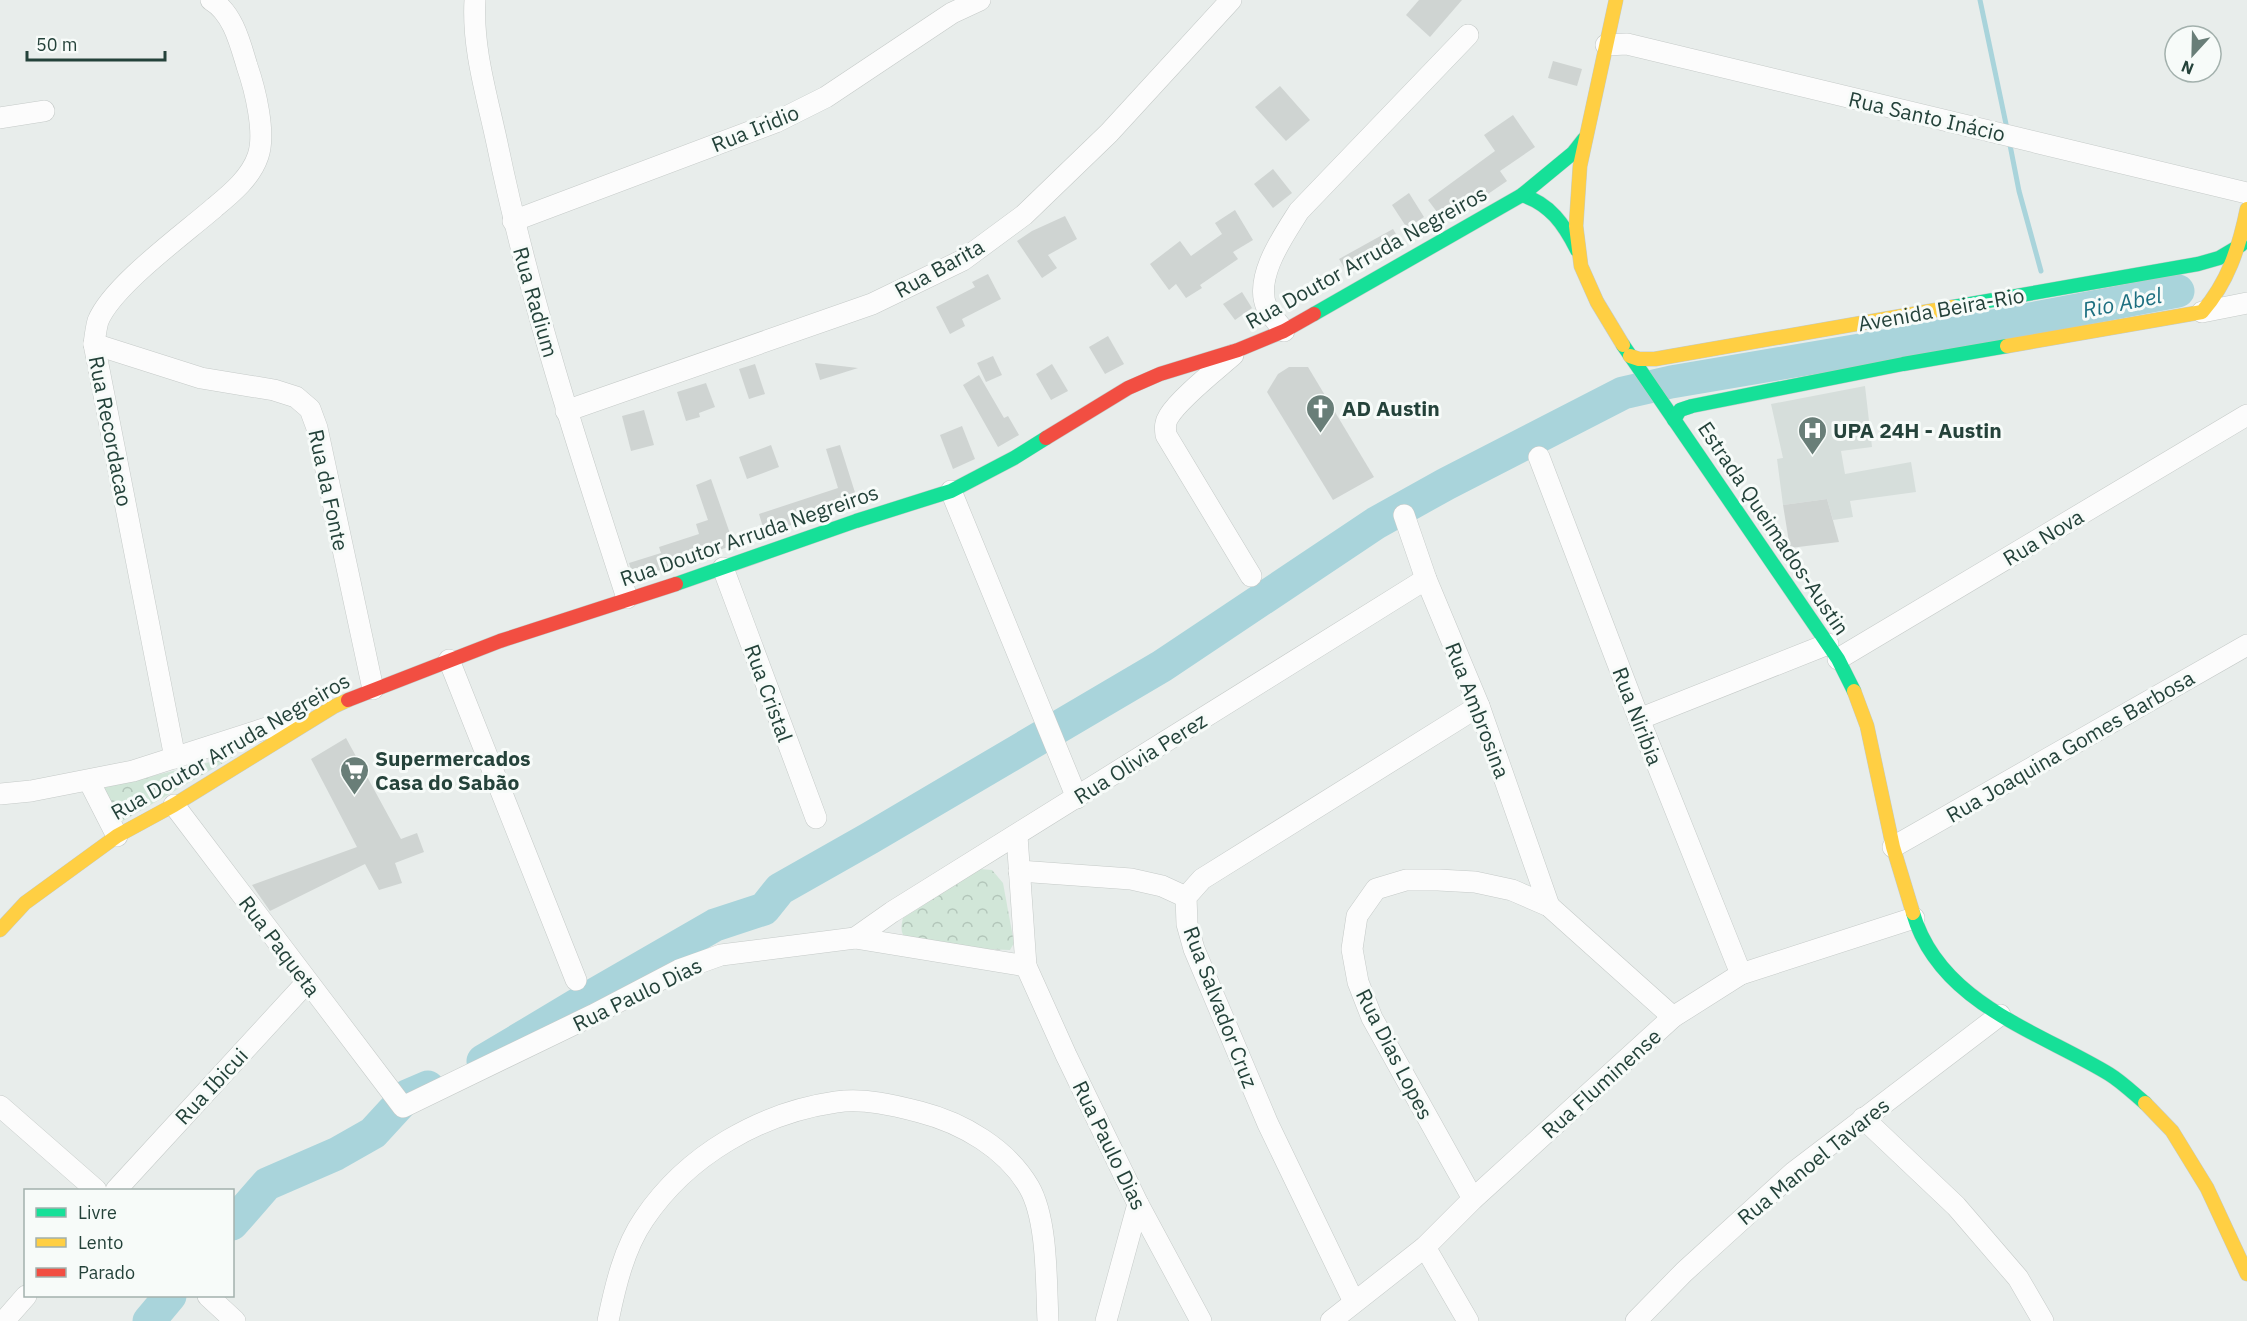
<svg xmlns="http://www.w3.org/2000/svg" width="2247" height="1321" viewBox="0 0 2247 1321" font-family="'IBM Plex Sans',sans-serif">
<defs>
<pattern id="park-crowns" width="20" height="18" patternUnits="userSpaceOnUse" patternTransform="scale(1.5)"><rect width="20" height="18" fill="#d1e6d8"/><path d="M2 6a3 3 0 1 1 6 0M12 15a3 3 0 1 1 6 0" fill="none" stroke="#b3c6ba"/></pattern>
</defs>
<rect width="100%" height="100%" fill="#e8edeb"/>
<polygon fill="#d6dedb" points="1865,386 1872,447 1841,451 1845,474 1911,462 1916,492 1850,501 1853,517 1833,520 1827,499 1783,505 1777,459 1783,458 1771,404"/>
<g fill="url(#park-crowns)">
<polygon points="235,756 121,822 103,788"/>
<path d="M980 869 992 870 1003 883 1014 943 1010 950 915 946C903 938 899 933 903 918Z"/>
</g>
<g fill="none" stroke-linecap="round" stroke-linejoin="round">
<g stroke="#a9d4db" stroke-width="5">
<polyline points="1980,0 2006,124"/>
<polyline points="2010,145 2019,191 2041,271"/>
<polyline points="2059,301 2065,313"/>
</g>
<g stroke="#a9d4db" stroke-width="33">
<polyline points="483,1061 585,1000 715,925 764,909 780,889 870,838 1162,666 1376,523 1446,484 1623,393 1671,382 1913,341 2178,291"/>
<polyline points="232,1224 267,1184 336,1154 373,1133 407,1096 428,1087"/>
<polyline points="149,1321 170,1296"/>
</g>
</g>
<g fill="#cfd4d2">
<polygon points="1419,0 1462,0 1430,37 1406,15"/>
<polygon points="1553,61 1582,69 1577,86 1548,78"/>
<polygon points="1280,86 1310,120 1286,141 1255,107"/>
<polygon points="1513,115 1535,147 1500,171 1507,181 1485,196 1443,220 1428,200 1495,151 1484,135"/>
<polygon points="1273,169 1292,193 1273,208 1254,184"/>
<polygon points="1409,193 1424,217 1407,228 1392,205"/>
<polygon points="1235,210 1253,240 1233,252 1238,259 1200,285 1202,288 1186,298 1176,284 1169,290 1150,264 1180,241 1191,256 1222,234 1215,223"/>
<polygon points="1065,216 1077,239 1048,255 1057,268 1042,278 1017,241 1032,231"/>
<polygon points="1393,229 1402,244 1348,274 1339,259"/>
<polygon points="988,274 1001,299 962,319 965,326 950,334 936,307 975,287 972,282"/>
<polygon points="1242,292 1252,308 1235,320 1223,304"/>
<polygon points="1108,336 1124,364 1105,374 1089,347"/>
<polygon points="993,356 1002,375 986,382 977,363"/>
<polygon points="815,363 858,368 820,380"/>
<polygon points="755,364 765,394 749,399 739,369"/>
<polygon points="1052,364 1068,391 1051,400 1036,374"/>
<polygon points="1289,367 1308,367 1374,477 1333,500 1267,392 1278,374"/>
<polygon points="979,375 1004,418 1008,416 1019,435 998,447 963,385"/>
<polygon points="706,383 715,407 699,413 700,417 686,421 677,392"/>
<polygon points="644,410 654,445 631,451 622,416"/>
<polygon points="962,426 975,459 953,469 940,435"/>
<polygon points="771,445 779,467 747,479 739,457"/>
<polygon points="840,445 858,502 765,534 759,514 838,488 826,449"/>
<polygon points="711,479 734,545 634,579 629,563 661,553 659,547 699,534 696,524 708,520 696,485"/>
<polygon points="1827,499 1839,542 1790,548 1783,505"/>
<polygon points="346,738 401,839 417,833 424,852 395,863 402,883 379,890 365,864 270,911 252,885 357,847 311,759"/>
</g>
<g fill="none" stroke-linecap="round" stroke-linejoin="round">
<defs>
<g id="street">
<path d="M475 0C472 48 487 96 497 143 529 298 578 448 627 598"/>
<polyline points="1606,45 1627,44 2247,193"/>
<polyline points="0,118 44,111"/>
<polyline points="513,221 776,122 826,97 952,13 980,0"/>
<polyline points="2202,312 2247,303"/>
<path d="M1284 331C1279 324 1271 316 1267 308 1253 278 1284 235 1299 211L1468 35"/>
<polyline points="94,344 201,378 274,390 296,397 310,409 317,428 373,689"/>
<path d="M1233 355C1216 370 1180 398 1169 416 1165 422 1165 427 1166 435L1251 576"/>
<polyline points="566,411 872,304 963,260 1024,215 1109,133 1231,0"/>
<polyline points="1539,457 1639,719 1741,974"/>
<polyline points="951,491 1077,798"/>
<polyline points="1404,515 1426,579 1479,706 1549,906"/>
<polyline points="723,568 816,818"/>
<polyline points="1838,659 2247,415"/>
<polyline points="449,660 576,980"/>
<polyline points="1639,719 1828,644"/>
<path d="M175 758 94 344C95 337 96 328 98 321 112 286 184 234 215 207 232 193 251 177 258 156 266 133 255 89 247 66 240 43 233 13 211 0"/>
<polyline points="89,781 117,836"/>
<polyline points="0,794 31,791 133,771 301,717"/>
<polyline points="174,805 403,1107 593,1015 679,970 721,955 855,938 1026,966"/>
<polyline points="1017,836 1026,966 1066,1055 1138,1204 1201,1321"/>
<polyline points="1893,847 2247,645"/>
<polyline points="1019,871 1131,879 1162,886 1186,897"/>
<polyline points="855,938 892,912 1426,579"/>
<polyline points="0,1106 96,1190"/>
<polyline points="1863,1118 1956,1206 2018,1278 2043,1321"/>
<polyline points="116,1190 307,982"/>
<polyline points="1473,1199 1372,1018 1358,982 1352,949 1357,916 1376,889 1406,880 1438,880 1475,882 1512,890 1549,906 1673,1017"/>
<polyline points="1425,1247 1468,1321"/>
<polyline points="208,1296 235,1321"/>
<polyline points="1354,1302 1268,1124 1194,949 1187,924 1186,897 1202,879 1479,706"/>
<polyline points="4,1321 26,1296"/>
<path d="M608 1321C615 1287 624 1248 644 1219 687 1155 760 1113 836 1102 864 1098 893 1105 920 1112 963 1123 1007 1149 1029 1187 1048 1220 1046 1283 1048 1321"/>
<polyline points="1106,1321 1138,1204"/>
<polyline points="1331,1321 1425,1247 1473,1199 1673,1017 1741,974 1914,918"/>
<polyline points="1636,1321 1684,1272 1794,1172 2000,1015"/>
</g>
<g id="fast">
<path d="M1522 195C1550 204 1564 224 1577 250"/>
<polyline points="1953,307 2198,264 2219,258 2241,245"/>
<polyline points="1314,314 1522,195 1573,153 1584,139"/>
<polyline points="1623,345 1838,659 1854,691"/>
<polyline points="1674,420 1680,410 1692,406 1903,364 2007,346"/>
<polyline points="676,584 856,521 951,491 1014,458 1046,438"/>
<path d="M1913 913C1939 1003 2038 1031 2109 1074 2122 1082 2133 1093 2145 1103"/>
</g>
<g id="slow">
<polyline points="1616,0 1580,166 1576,226 1581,266 1597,302 1623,345"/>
<path d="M2007 346 2202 312C2228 282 2239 248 2247 209"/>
<polyline points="1630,356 1639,359 1655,359 1953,307"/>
<polyline points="1854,691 1867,726 1893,847 1913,913"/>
<polyline points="0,930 25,903 117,836 174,805 333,707 348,700"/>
<polyline points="2145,1103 2172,1131 2207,1188 2247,1274"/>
</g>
<g id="jam">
<polyline points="1046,438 1128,388 1160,374 1238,350 1284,331 1314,314"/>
<polyline points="348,700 500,641 676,584"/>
</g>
</defs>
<use href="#street" stroke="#c5cac8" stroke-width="22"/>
<use href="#fast" stroke="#c3cbc8" stroke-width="15"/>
<use href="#slow" stroke="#c3cbc8" stroke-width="15"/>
<use href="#jam" stroke="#c3cbc8" stroke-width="15"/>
<use href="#street" stroke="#fcfcfc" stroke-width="21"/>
<use href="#fast" stroke="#16e098" stroke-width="14"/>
<use href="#slow" stroke="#ffcf43" stroke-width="14"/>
<use href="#jam" stroke="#f24e42" stroke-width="14"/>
</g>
<defs>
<symbol id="church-pin" viewBox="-11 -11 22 30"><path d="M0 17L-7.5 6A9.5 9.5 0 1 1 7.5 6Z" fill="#697e78" stroke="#f7fbf9"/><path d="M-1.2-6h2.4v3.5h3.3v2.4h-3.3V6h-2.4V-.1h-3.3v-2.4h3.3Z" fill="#fff"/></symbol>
<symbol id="hospital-pin" viewBox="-11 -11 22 30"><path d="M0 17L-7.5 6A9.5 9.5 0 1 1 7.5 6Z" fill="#697e78" stroke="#f7fbf9"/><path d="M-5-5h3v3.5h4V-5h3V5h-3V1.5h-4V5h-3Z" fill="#fff"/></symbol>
<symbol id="supermarket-pin" viewBox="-11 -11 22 30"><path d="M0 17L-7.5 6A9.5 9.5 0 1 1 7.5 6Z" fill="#697e78" stroke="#f7fbf9"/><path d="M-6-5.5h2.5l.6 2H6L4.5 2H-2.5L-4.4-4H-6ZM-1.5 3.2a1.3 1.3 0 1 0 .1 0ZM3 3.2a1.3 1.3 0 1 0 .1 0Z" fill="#fff"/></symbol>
</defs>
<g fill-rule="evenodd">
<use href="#church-pin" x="1304" y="392" width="33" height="45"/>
<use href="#hospital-pin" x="1796" y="414" width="33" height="45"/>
<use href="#supermarket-pin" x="338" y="754" width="33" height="45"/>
</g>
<g text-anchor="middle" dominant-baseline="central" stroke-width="6" stroke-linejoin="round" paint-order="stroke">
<g font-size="21" fill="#24423a" stroke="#f7fbf9">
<text transform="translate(1927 116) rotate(13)">Rua Santo Inácio</text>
<text transform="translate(755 128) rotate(-22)">Rua Iridio</text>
<text transform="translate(1366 257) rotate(-29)">Rua Doutor Arruda Negreiros</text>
<text transform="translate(939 268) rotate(-29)">Rua Barita</text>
<text transform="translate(536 302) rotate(74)">Rua Radium</text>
<text transform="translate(1941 309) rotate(-10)">Avenida Beira-Rio</text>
<text transform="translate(111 431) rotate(79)">Rua Recordacao</text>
<text transform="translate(329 490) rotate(78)">Rua da Fonte</text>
<text transform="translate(1774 528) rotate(56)">Estrada Queimados-Austin</text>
<text transform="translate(749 535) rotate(-19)">Rua Doutor Arruda Negreiros</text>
<text transform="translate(2043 537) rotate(-31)">Rua Nova</text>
<text transform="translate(769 693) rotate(70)">Rua Cristal</text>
<text transform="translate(1478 710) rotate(69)">Rua Ambrosina</text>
<text transform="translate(1638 716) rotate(69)">Rua Niribia</text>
<text transform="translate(230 746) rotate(-30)">Rua Doutor Arruda Negreiros</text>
<text transform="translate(2070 746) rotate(-30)">Rua Joaquina Gomes Barbosa</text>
<text transform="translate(1140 758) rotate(-32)">Rua Olivia Perez</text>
<text transform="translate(280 946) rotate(53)">Rua Paqueta</text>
<text transform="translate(637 994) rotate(-26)">Rua Paulo Dias</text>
<text transform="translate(1221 1007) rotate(69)">Rua Salvador Cruz</text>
<text transform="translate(1395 1054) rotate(63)">Rua Dias Lopes</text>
<text transform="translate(1601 1083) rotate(-42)">Rua Fluminense</text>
<text transform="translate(211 1086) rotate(-47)">Rua Ibicui</text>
<text transform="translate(1110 1145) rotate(64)">Rua Paulo Dias</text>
<text transform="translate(1813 1161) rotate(-39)">Rua Manoel Tavares</text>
</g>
<g font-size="21" font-weight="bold" fill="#24423a" stroke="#f7fbf9" text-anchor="start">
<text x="1342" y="408">AD Austin</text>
<text x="1833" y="430">UPA 24H - Austin</text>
<text x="375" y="758">Supermercados<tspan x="375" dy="24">Casa do Sabão</tspan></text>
</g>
<g font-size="22" font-style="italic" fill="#1c6f80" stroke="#f7fbf9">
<text transform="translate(2122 302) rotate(-11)">Rio Abel</text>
</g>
</g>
<rect x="24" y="1189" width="210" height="108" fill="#f7fbf9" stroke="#a3b1ad" stroke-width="1.5"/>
<rect x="36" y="1208" width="30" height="9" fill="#16e098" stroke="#a3b1ad" stroke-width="1.5"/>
<text x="78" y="1219" font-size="18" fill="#24423a">Livre</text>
<rect x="36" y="1238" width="30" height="9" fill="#ffcf43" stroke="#a3b1ad" stroke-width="1.5"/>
<text x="78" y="1249" font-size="18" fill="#24423a">Lento</text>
<rect x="36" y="1268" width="30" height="9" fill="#f24e42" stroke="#a3b1ad" stroke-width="1.5"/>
<text x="78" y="1279" font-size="18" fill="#24423a">Parado</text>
<g transform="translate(2193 54) rotate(202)"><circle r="28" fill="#f7fbf9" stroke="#a3b1ad" stroke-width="1.5"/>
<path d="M0-4.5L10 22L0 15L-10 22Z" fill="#697e78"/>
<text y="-9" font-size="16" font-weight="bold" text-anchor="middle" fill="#24423a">N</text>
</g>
<path d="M27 51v9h138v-9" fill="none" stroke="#24423a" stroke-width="3"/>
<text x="36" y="51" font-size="18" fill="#24423a" stroke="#f7fbf9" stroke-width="4.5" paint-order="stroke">50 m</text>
</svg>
